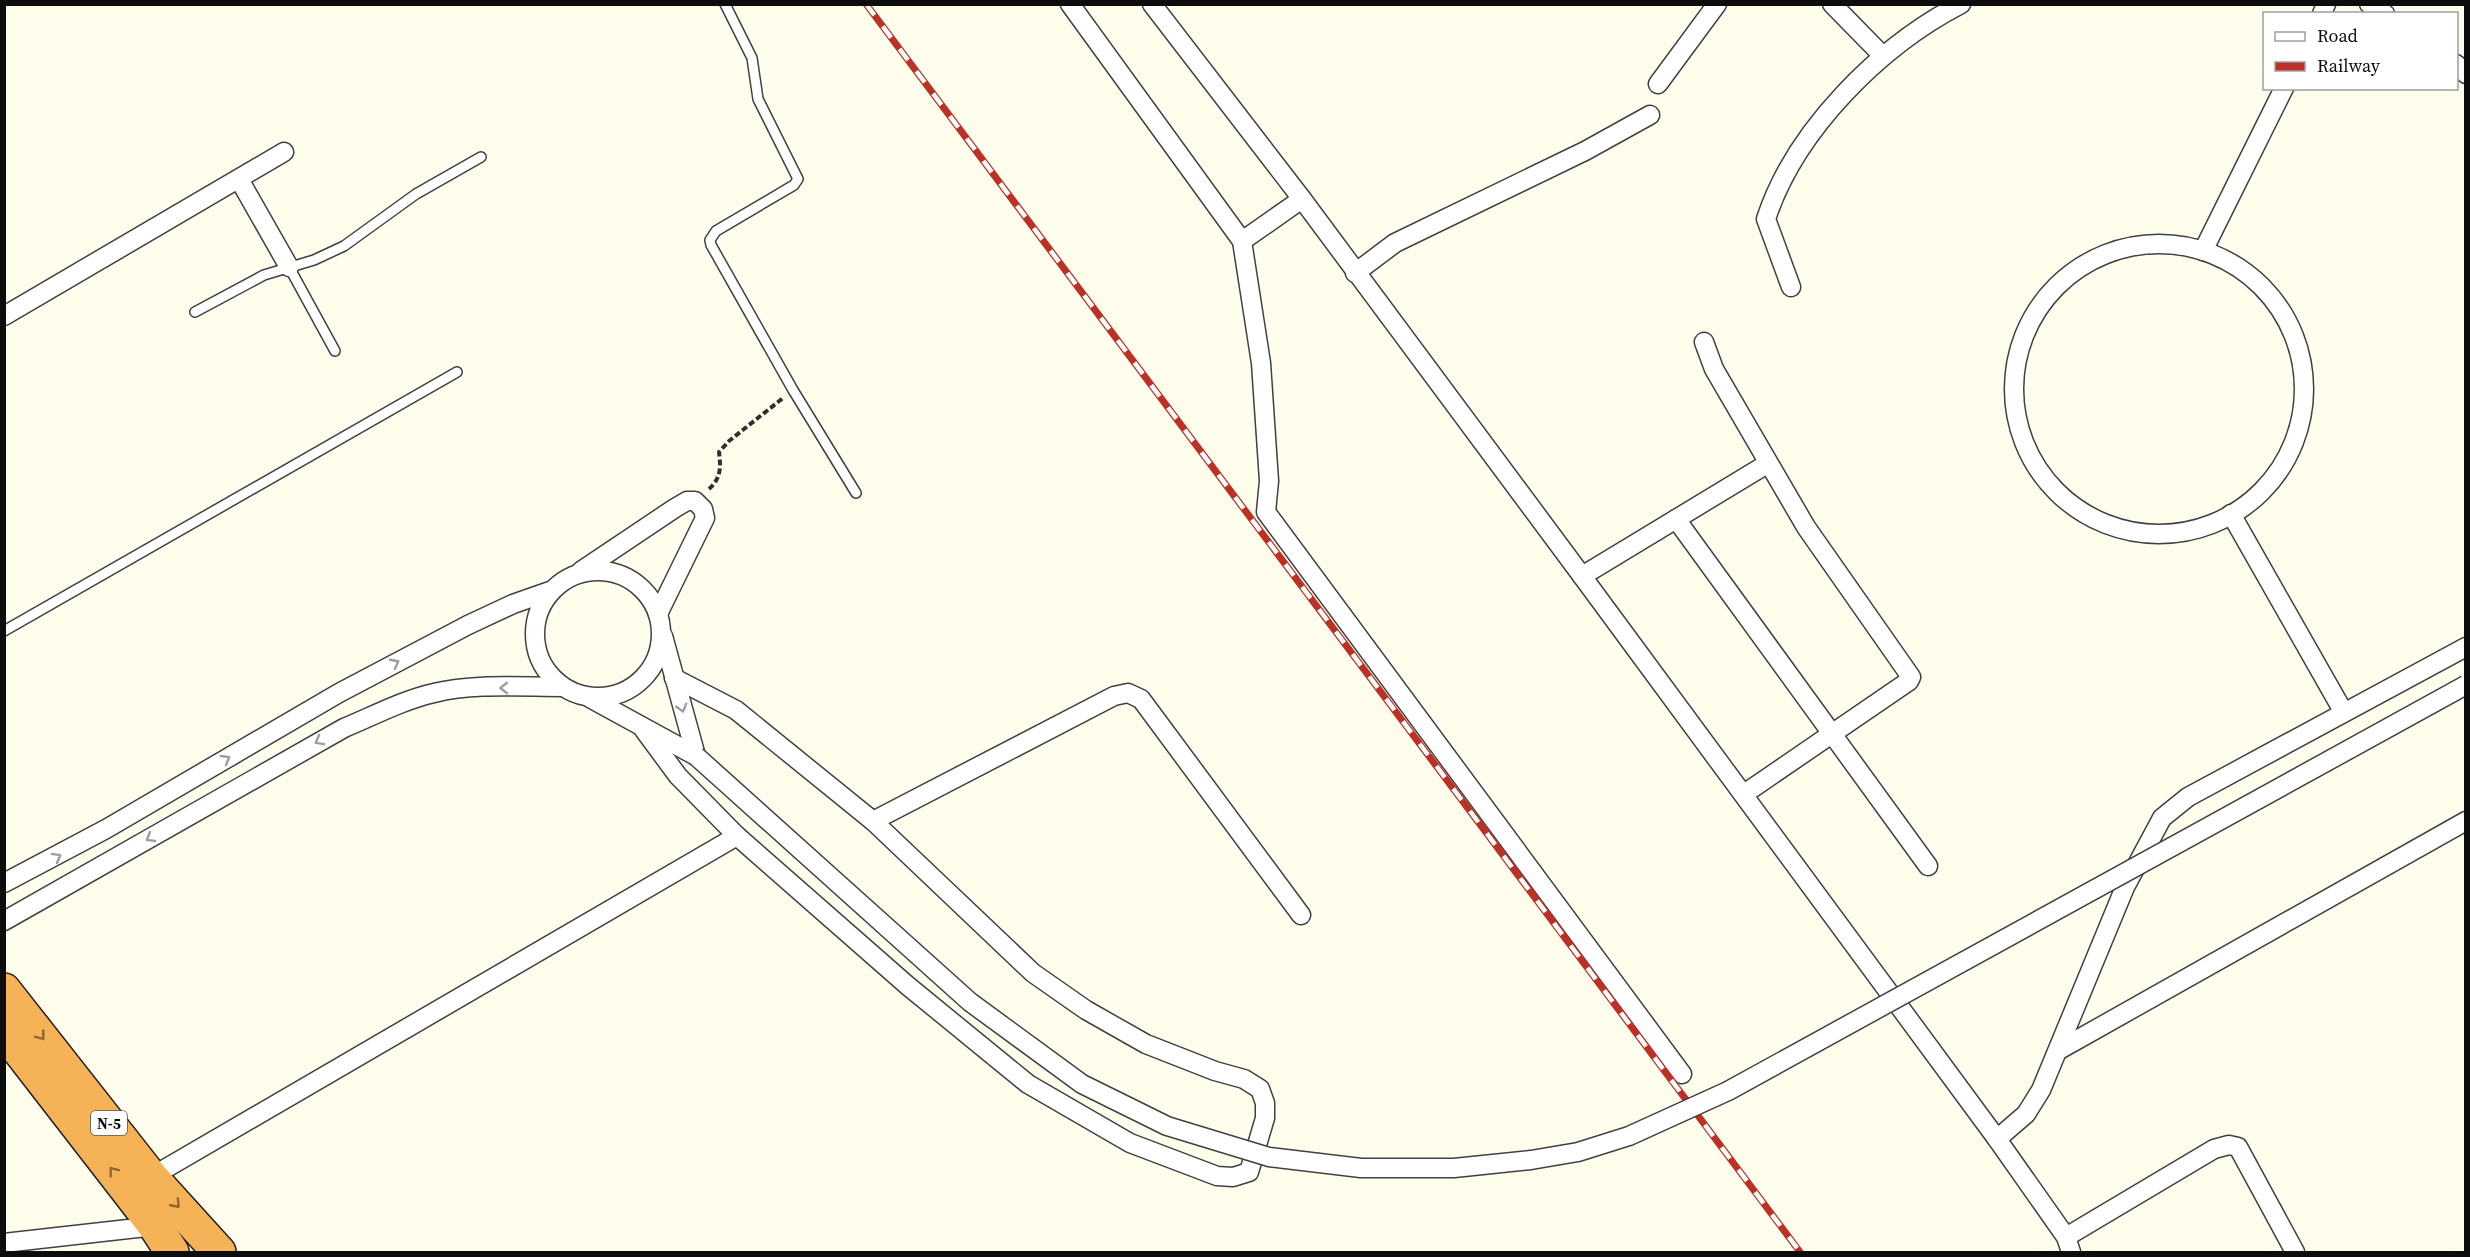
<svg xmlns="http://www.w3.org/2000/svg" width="2470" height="1257" viewBox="0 0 2470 1257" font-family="'Source Serif 4',serif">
<rect width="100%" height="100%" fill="#fffeed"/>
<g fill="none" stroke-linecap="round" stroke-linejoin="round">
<defs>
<g id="lane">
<polyline points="725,4 752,58 758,99 798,179 794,185 716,231 710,240 711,245 793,390 856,493"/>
<polyline points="289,267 335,351"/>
<polyline points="195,312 264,275 314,260 344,246 416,194 481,157"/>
<polyline points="4,631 457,372"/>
</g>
<g id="street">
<polyline points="1070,4 1242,241 1261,363 1269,481 1266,512 1682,1074"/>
<polyline points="1152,4 1302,199 1582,576 1997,1139 2066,1237 2071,1252"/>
<polyline points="1832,4 1882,55"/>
<polyline points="2369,4 2385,14"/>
<polyline points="2322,14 2326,4"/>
<polyline points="2456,64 2466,74"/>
<polyline points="1658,84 1717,4"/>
<polyline points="239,179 289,267"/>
<polyline points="1242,241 1302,199"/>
<circle cx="2159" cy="389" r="145"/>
<polyline points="2203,251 2284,88"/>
<polyline points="1355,273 1395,243 1585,151 1650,115"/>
<path d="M1791 287 1766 219C1795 130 1880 46 1961 4"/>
<polyline points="4,316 284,152"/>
<polyline points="1704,342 1714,369 1806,527 1911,677 1909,681 1744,794"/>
<polyline points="2231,514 2343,711"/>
<polyline points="1676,519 1928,866"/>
<circle cx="598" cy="634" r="63"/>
<polyline points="581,571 675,508 687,501 695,501 703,509 705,518 658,614"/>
<polyline points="1582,576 1767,464"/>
<polyline points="663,636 696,756"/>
<polyline points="590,698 696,756"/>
<polyline points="644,730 678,776 737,836 908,986 1028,1084 1130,1143 1217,1176 1233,1177 1249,1172 1265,1118 1265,1103 1260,1089 1244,1079 1215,1071 1146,1044 1086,1010 1033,973 873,821 736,710 674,678"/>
<polyline points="873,821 1114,696 1128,693 1141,699 1301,915"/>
<polyline points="4,883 106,829 339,693 468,625 513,604 550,591"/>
<path d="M4 921 344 728C373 716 403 700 434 693 474 683 521 687 563 687"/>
<polyline points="2059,1050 2466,821"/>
<polyline points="1997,1139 2026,1114 2041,1090 2125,887 2162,818 2188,797 2466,647"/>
<polyline points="151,1177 737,836"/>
<polyline points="2066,1237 2214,1149 2229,1145 2238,1147 2295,1252"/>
<polyline points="4,1243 155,1226"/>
</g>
<g id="highway">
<polyline points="4,990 151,1177 219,1252"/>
<polyline points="4,1031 155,1226 172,1252"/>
</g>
</defs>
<use href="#lane" stroke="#404040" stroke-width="12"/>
<use href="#street" stroke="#404040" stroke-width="21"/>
<use href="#highway" stroke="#1e1e1e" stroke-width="36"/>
<path stroke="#2f2f2f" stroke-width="4" stroke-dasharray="6 3" stroke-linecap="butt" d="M709 489C721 478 721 468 719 452L729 441 783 398"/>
<use href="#lane" stroke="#fff" stroke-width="9"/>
<use href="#street" stroke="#fff" stroke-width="18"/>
<use href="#highway" stroke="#f5b256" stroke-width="33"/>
<defs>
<polyline id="rail" points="866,4 1800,1252"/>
</defs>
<use href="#rail" stroke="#bd3025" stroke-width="7"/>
<use href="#rail" stroke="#fff" stroke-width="4.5" stroke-dasharray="14" stroke-linecap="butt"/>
<defs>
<polyline id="street-bridge" points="696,756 970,1002 1082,1084 1167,1126 1269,1157 1361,1168 1454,1168 1531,1160 1578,1152 1629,1136 1728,1091 2466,685"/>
</defs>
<use href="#street-bridge" stroke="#404040" stroke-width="21" stroke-linecap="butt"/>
<use href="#street-bridge" stroke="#fff" stroke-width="18"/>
</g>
<defs><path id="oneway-chevron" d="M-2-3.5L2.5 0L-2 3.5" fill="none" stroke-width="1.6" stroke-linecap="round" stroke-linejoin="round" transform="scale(1.5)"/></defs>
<g stroke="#9e9e9e">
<use href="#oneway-chevron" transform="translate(395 663) rotate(-28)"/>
<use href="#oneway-chevron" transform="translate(504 688) rotate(179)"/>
<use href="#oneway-chevron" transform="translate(682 708) rotate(74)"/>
<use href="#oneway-chevron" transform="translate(319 741) rotate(151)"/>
<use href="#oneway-chevron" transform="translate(226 759) rotate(-30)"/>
<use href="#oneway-chevron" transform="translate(150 838) rotate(150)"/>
<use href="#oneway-chevron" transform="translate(57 857) rotate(-29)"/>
</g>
<g stroke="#8d6835">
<use href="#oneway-chevron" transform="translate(41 1036) rotate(52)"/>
<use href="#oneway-chevron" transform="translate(113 1171) rotate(-128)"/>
<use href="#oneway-chevron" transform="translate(176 1204) rotate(48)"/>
</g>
<g text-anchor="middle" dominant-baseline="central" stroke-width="6" stroke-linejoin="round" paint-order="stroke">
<rect fill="#fff" stroke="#565656" stroke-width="1.5" x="91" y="1111" width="36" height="24" rx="4.5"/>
<g font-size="15" font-weight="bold" fill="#0d0d0d">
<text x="109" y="1123">N-5</text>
</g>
</g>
<rect width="2470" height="1257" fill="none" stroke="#0d0d0d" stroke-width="12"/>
<rect x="2263" y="12" width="195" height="78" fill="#ffffff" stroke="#9e9e9e" stroke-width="1.5"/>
<rect x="2275" y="32" width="30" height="9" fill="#ffffff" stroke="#9e9e9e" stroke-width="1.5"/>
<text x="2317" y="42" font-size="18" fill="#0d0d0d">Road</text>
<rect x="2275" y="62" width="30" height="9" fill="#bd3025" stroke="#9e9e9e" stroke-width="1.5"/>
<text x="2317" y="72" font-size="18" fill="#0d0d0d">Railway</text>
</svg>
